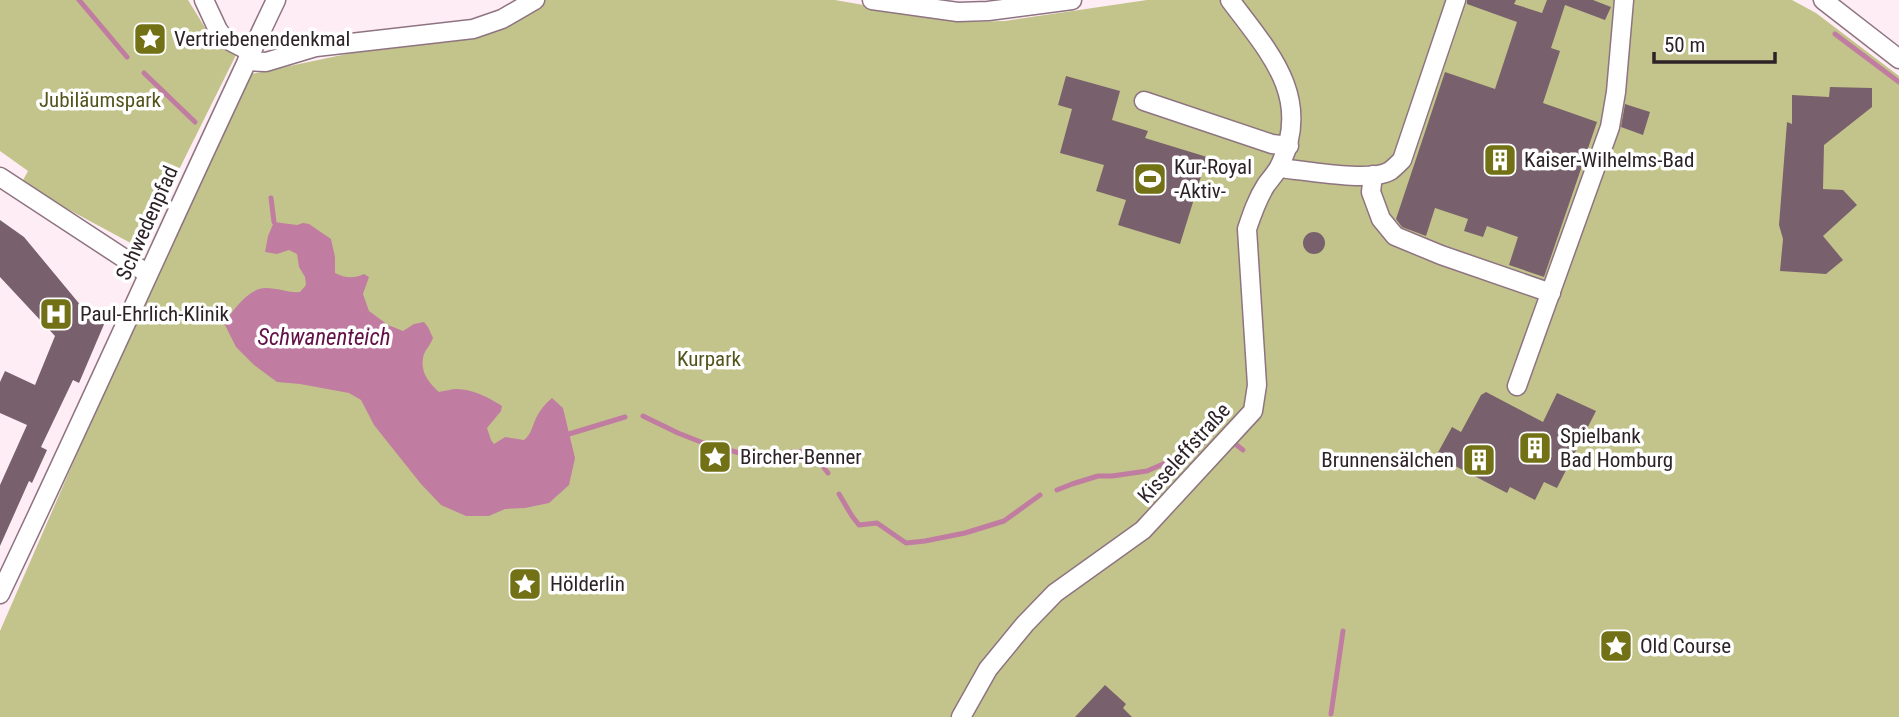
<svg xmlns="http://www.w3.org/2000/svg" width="1899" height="717" viewBox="0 0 1899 717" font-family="'Roboto Condensed',sans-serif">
<rect width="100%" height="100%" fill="#feedf5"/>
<g fill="#c3c48b">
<polygon points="0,0 188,0 214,42 237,53 140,248 21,184 28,171 0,151"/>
<polygon points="545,0 835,0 961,22 1005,21 1147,0 1792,0 1816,13 1899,76 1899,717 0,717 0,631 157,270 247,75 394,44 460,40 495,29"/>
</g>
<path fill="#c17da1" d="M274 222 297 225 303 223 309 224 331 239 335 257V273C345 278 353 279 364 274L369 277 363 294 369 311 388 325 403 331 414 324 424 322 428 327 433 338C431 344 426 349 424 354 419 371 428 382 439 392 445 391 451 389 457 389 472 389 490 398 502 406L501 411 487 428 491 440 494 444 505 437 524 440C532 433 532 427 536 418 540 410 545 404 552 398L563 408 575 458 569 485 549 503 525 508 505 509 489 516H466L441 505 421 484 374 425 361 400 349 393 300 384 277 382 254 365 236 347 224 323C234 310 248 288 266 288 278 288 288 293 300 292L306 285 305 277 299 267 297 254 289 250 277 254 265 252 268 236Z"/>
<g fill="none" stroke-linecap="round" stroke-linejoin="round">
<g stroke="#c17da1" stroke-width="5">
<polyline points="79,0 127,57"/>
<polyline points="1835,34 1899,82"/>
<polyline points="144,73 195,122"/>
<polyline points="271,198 274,222"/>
<polyline points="643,416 678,433 706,444 751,456 757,460 792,452 811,451 828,473"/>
<polyline points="569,434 625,417"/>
<polyline points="1234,443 1243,450"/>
<polyline points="1057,490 1072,484 1098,476 1112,476 1147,471 1170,461 1194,453 1210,435"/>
<polyline points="839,494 852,516 859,525 877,523 906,543 925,541 965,533 1004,521 1040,495"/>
<polyline points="1331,714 1343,631"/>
</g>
</g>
<g fill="#79606d">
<polygon points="1467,0 1516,0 1514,4 1542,13 1547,0 1593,0 1611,7 1605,20 1565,5 1551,48 1560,51 1543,103 1597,122 1544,277 1509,265 1518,237 1487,226 1483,237 1464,231 1468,219 1435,208 1426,236 1402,227 1396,219 1445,72 1495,89 1517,22 1467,4"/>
<polygon points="1066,76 1120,91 1112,120 1148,131 1145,138 1207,157 1180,244 1118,225 1126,200 1096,191 1104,165 1060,153 1072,109 1058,105"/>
<polygon points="1830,87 1872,88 1872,107 1824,145 1823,189 1843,190 1857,205 1823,236 1843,260 1826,274 1780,271 1783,239 1779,225 1787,122 1792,124 1792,95 1829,97"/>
<polygon points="1625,104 1650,112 1643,135 1621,127"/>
<polygon points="0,220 24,237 87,313 105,322 79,383 73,380 41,447 47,450 32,483 29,481 0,546 0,485 27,425 0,413 0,382 5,371 35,385 55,336 0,277"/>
<circle cx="1314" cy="243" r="11"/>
<polygon points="1486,392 1543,422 1557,393 1596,411 1557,488 1544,482 1535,500 1510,487 1507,493 1436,456 1452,427 1461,432 1481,395"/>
<polygon points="1105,685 1126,704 1123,708 1132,717 1075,717"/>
</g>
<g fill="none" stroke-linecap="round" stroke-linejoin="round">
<defs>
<g id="minor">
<polyline points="204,0 218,30 224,38 251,52"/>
<polyline points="872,0 958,12 988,11 1072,0"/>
<polyline points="1823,0 1899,59"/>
<polyline points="247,61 266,62 316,47 473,29 502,19 535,0"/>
<polyline points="1144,101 1272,144 1289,146"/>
<path d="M1279 168C1304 170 1369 183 1390 171 1394 168 1398 164 1402 160L1456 0"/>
<polyline points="1373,175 1371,192 1381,219 1395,236 1441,255 1551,293"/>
<polyline points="0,177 148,274"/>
<polyline points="1517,386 1610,127 1616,92 1624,0"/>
<path d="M0 594C94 397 182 197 276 0"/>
<path d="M961 717 988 669 1025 624 1055 593 1143 530 1253 411 1257 385 1247 229C1252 214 1257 199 1266 185 1271 178 1278 171 1281 163 1312 96 1268 51 1230 0"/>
</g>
</defs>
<use href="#minor" stroke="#8e7481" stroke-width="21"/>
<use href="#minor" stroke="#fff" stroke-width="18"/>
</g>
<defs>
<symbol id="sight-square" viewBox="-11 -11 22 22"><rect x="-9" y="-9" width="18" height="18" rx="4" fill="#727115" stroke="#fff"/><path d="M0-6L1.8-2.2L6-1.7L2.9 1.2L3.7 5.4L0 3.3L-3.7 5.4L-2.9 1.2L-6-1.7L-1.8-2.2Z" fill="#fff"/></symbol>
<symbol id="building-square" viewBox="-11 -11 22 22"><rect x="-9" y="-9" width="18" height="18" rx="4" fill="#727115" stroke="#fff"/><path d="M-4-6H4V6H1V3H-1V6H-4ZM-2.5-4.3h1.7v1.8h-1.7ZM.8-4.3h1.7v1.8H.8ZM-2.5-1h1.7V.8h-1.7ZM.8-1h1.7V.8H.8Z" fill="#fff"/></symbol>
<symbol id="stadium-square" viewBox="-11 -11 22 22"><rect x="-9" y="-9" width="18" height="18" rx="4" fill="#727115" stroke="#fff"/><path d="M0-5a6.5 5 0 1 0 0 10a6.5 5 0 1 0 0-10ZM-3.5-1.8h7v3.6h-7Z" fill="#fff"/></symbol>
<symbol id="hospital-square" viewBox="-11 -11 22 22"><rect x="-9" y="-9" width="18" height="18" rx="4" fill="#727115" stroke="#fff"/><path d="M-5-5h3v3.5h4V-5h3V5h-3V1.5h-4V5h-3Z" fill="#fff"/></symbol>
</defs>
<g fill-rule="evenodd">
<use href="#sight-square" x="131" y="20" width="38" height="38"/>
<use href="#building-square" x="1481" y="141" width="38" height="38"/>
<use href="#stadium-square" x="1131" y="160" width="38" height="38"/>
<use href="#hospital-square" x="37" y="295" width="38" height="38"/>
<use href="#building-square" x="1516" y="429" width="38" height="38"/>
<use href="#sight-square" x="696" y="438" width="38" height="38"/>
<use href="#building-square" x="1460" y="441" width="38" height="38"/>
<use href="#sight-square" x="506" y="565" width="38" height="38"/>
<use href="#sight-square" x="1597" y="627" width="38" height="38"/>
</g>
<g text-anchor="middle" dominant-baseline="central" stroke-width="7" stroke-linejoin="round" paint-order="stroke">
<g font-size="21" fill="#2d2227" stroke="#fff" text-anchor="start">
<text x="174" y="39">Vertriebenendenkmal</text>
<text x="1524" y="160">Kaiser-Wilhelms-Bad</text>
<text x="1174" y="167">Kur-Royal<tspan x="1174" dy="24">-Aktiv-</tspan></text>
<text x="80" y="314">Paul-Ehrlich-Klinik</text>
<text x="1560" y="436">Spielbank<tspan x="1560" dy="24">Bad Homburg</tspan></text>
<text x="740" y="457">Bircher-Benner</text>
<text x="1454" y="460" text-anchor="end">Brunnensälchen</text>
<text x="550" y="584">Hölderlin</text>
<text x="1640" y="646">Old Course</text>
</g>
<g font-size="21" fill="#54541d" stroke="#fff">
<text x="100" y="100">Jubiläumspark</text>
<text x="709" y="359">Kurpark</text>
</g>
<g font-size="21" fill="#2d2227" stroke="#fff">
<text transform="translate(147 223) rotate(-66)">Schwedenpfad</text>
<text transform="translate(1184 453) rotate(-48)">Kisseleffstraße</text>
</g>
<g font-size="23" font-style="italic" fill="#631145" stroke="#fff">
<text x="324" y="337">Schwanenteich</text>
</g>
</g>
<path d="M1654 52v10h121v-10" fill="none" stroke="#2d2227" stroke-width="3.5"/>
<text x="1664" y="52" font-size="21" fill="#2d2227" stroke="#ffffff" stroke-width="5" paint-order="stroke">50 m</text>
</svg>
